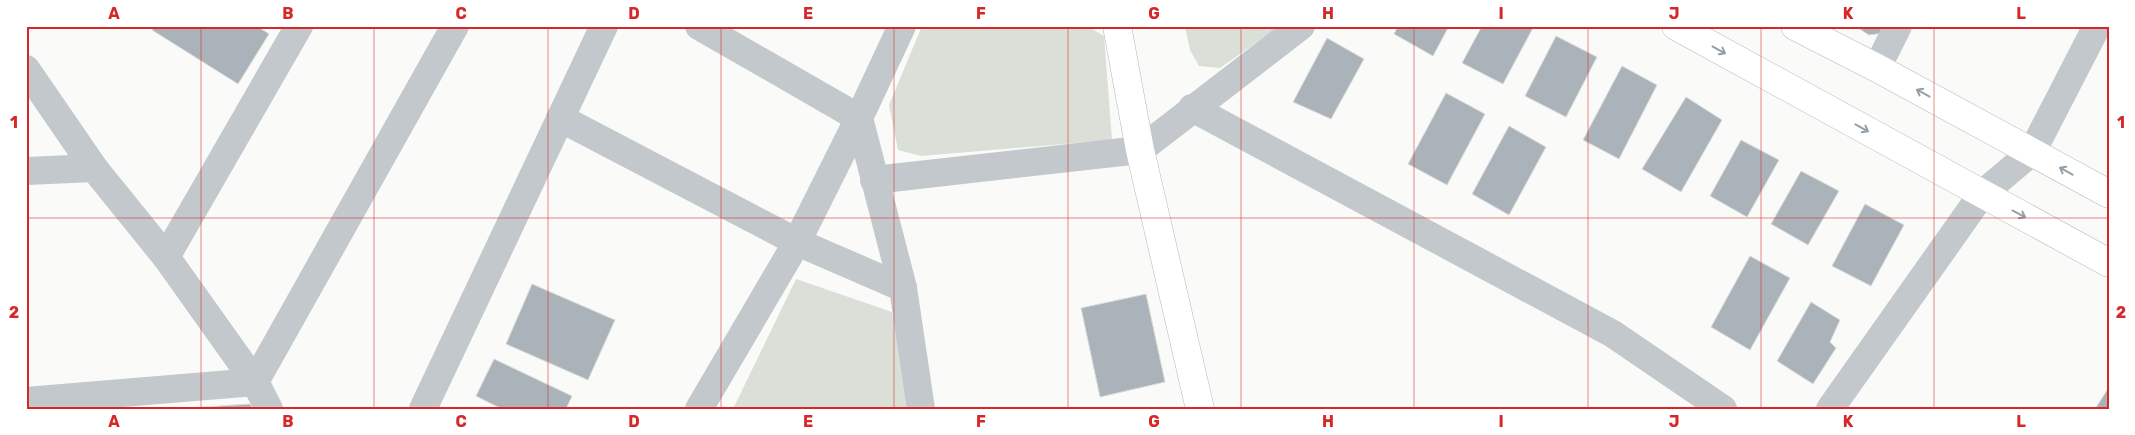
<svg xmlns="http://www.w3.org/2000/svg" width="2135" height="435" viewBox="0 0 2135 435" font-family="Rubik,sans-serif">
<rect width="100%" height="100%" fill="#fafaf8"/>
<g fill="#dadfd7">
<polygon points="922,26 1087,26 1104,36 1112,140 921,156 898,150 889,105"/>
<polygon points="1185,26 1280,26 1220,68 1199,66 1190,50"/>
<polygon points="796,279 892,312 912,409 733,409"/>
</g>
<g fill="#aab3b9" stroke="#dcdcda">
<polygon points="154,26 257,26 269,34 238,84 152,30"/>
<polygon points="1398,26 1449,26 1433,56 1394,34"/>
<polygon points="1482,26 1534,26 1503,84 1462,63"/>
<polygon points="1855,26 1894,26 1891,32 1869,35"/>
<polygon points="1556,36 1597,57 1566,117 1525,96"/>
<polygon points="1327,38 1364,59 1331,119 1293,102"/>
<polygon points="1622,66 1657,85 1619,159 1583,140"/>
<polygon points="1446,93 1485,114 1447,185 1408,164"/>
<polygon points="1686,97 1722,120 1681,192 1642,169"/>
<polygon points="1509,126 1546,147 1509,215 1472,194"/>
<polygon points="1741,140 1779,160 1747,217 1710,196"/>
<polygon points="1801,171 1839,191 1808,245 1771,224"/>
<polygon points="1865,204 1904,225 1871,286 1832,266"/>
<polygon points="1750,256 1790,278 1750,350 1711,327"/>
<polygon points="532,284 615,320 588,380 506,344"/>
<polygon points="1146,294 1165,382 1100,397 1081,308"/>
<polygon points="1811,302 1840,320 1830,342 1836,348 1813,384 1777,361"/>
<polygon points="494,359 572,396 566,409 502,409 476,396"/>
<polygon points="2109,387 2109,409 2095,409"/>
<polygon points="250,404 253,409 173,409"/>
</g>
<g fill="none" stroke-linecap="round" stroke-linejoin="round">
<defs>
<g id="secondary">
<polyline points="1117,26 1140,150 1200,409"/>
<polyline points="1676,26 2109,263"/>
<polyline points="1795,26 1877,68 2109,194"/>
</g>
</defs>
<use href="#secondary" stroke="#b3babf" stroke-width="29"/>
<g stroke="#c3c8cc" stroke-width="28">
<polyline points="699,26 859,118 903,288 921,409"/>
<polyline points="1877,68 1898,26"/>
<polyline points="26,69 94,168 166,257 255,382 269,409"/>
<polyline points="1192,108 1613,334 1723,409"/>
<polyline points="560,118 797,242 903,288"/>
<polyline points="26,171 94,168"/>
<polyline points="874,180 1140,150 1301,26"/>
<polyline points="166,257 299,26"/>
<polyline points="26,401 255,382 455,26"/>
<polyline points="423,409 604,26"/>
<polyline points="699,409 797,242 859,118 902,26"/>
<polyline points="1830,409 1982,194 2032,152 2097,26"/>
</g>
<use href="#secondary" stroke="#fff" stroke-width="28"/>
</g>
<defs><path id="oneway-shaft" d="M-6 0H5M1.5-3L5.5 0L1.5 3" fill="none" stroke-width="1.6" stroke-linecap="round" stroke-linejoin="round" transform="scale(1.25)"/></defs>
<g stroke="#939fa8">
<use href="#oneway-shaft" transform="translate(1719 50) rotate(29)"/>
<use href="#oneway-shaft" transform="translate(1923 93) rotate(-151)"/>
<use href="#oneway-shaft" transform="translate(1862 128) rotate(29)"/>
<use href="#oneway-shaft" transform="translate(2066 171) rotate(-151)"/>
<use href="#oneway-shaft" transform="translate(2019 214) rotate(28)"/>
</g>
<path fill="none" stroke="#d62828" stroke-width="1" stroke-opacity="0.55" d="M201 26V409M374 26V409M548 26V409M721 26V409M894 26V409M1068 26V409M1241 26V409M1414 26V409M1588 26V409M1761 26V409M1934 26V409M26 218H2109"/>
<rect width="2135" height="435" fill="none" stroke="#ffffff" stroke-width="55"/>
<rect x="28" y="28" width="2080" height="380" fill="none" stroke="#d62828" stroke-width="2"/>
<g font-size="16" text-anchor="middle" font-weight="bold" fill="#d62828">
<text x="114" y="19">A</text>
<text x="288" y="19">B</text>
<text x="461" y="19">C</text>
<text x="634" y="19">D</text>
<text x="808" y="19">E</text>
<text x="981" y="19">F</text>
<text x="1154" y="19">G</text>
<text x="1328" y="19">H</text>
<text x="1501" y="19">I</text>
<text x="1674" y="19">J</text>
<text x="1848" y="19">K</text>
<text x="2021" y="19">L</text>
<text x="14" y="128">1</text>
<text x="2121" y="128">1</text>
<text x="14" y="318">2</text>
<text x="2121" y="318">2</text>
<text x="114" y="427">A</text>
<text x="288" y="427">B</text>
<text x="461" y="427">C</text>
<text x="634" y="427">D</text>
<text x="808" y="427">E</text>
<text x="981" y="427">F</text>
<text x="1154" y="427">G</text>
<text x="1328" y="427">H</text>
<text x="1501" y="427">I</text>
<text x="1674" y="427">J</text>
<text x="1848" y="427">K</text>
<text x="2021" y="427">L</text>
</g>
</svg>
